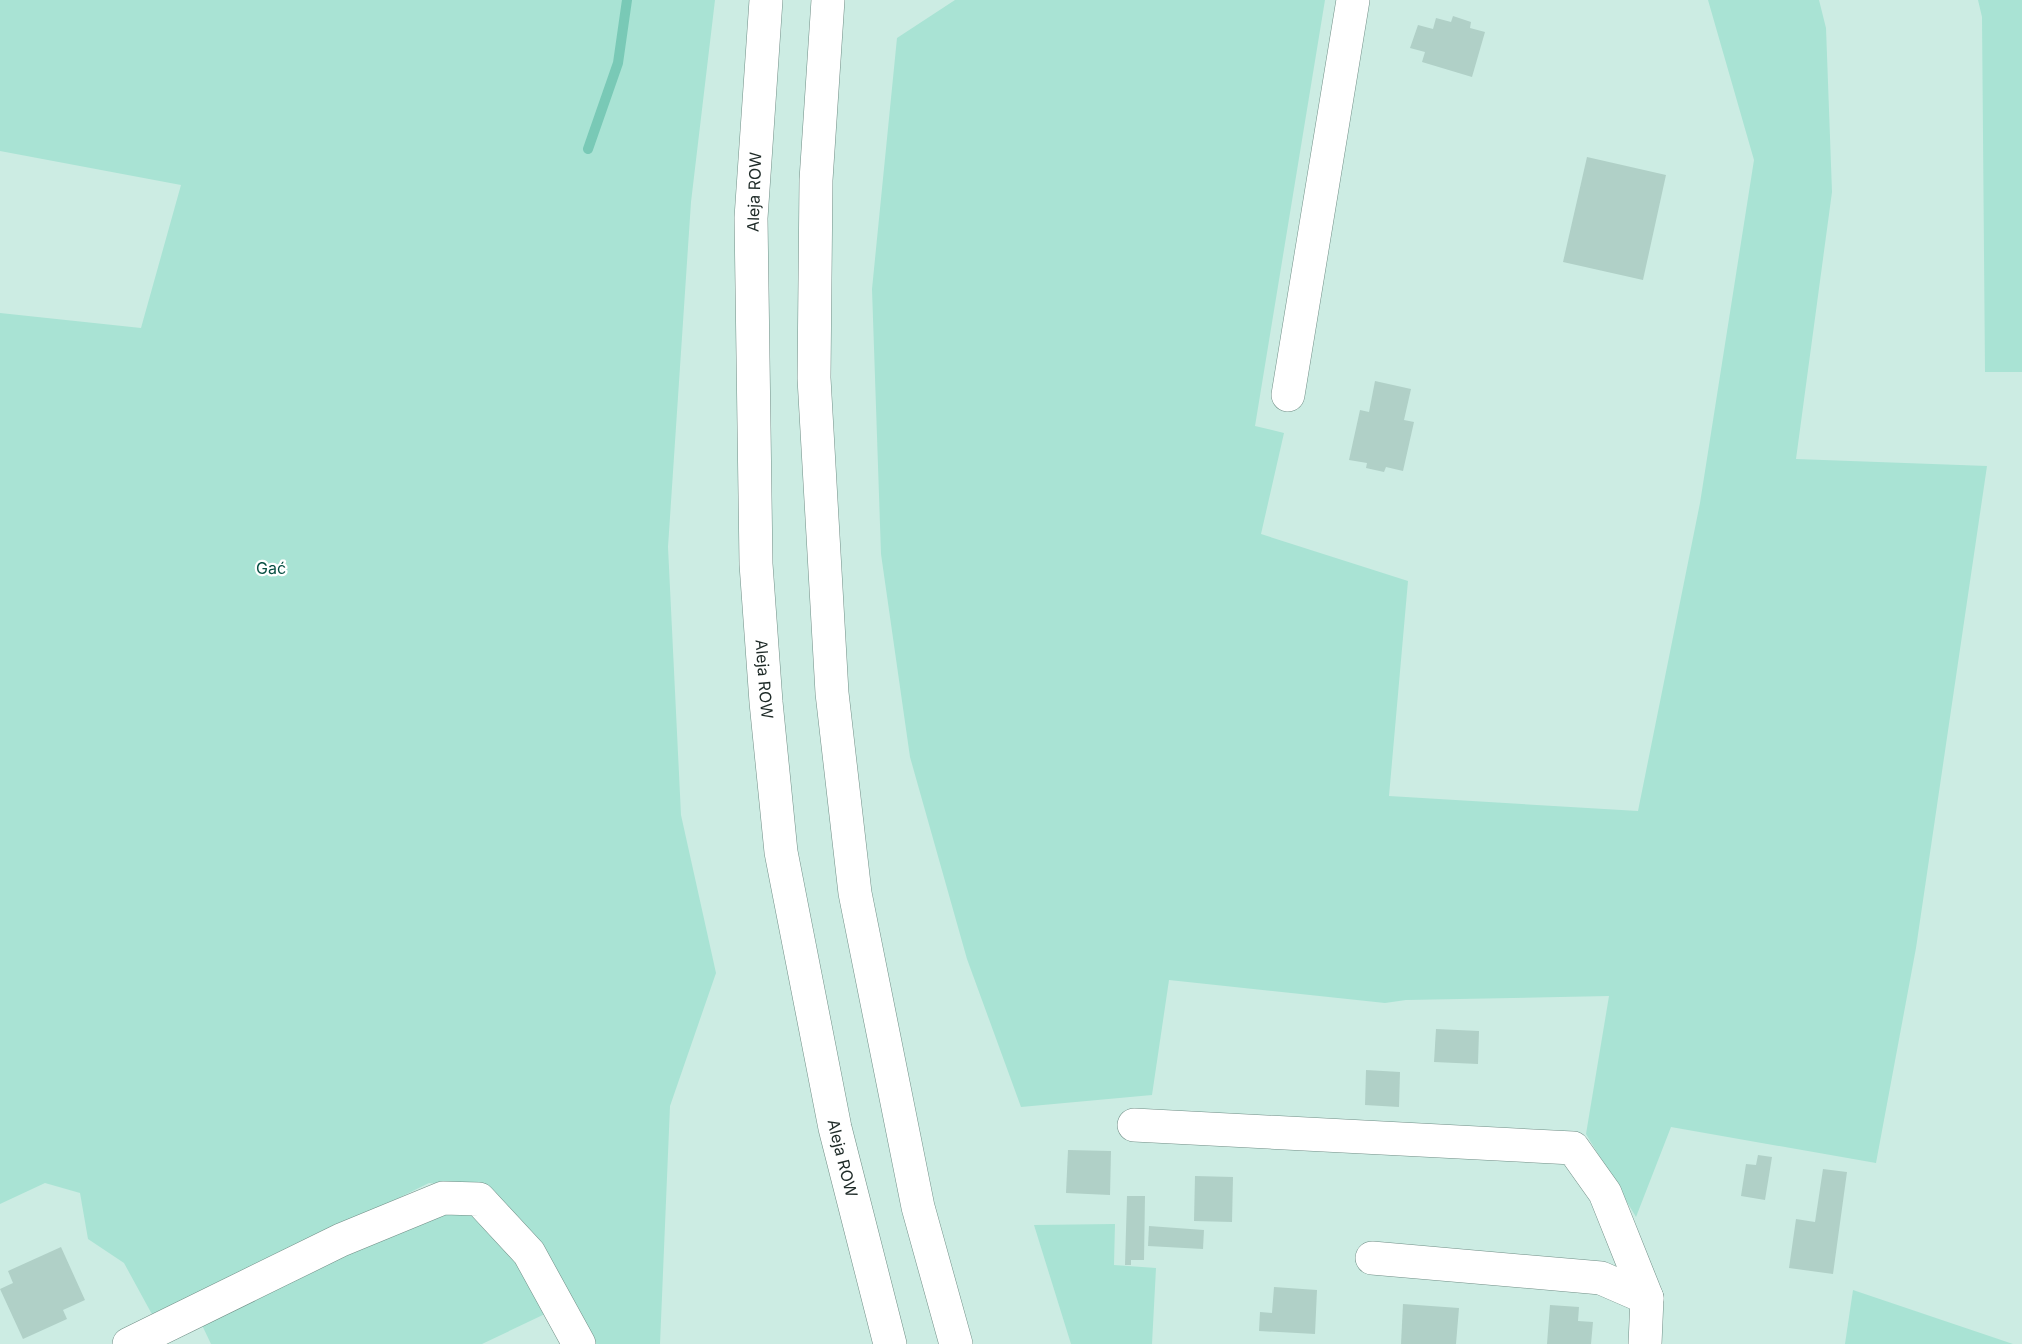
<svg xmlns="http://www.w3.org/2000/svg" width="2022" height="1344" viewBox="0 0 2022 1344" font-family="Inter,sans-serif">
<rect width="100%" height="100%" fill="#ccece3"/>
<g fill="#a9e3d4">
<polygon points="0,0 715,0 691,202 668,547 681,815 716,973 670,1106 660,1344 595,1344 476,1188 429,1183 154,1318 124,1263 88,1239 80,1193 45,1183 0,1204 0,313 141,328 181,185 0,151"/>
<polygon points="955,0 1325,0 1255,426 1284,433 1261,534 1408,581 1389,796 1638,811 1700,503 1754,160 1708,0 1819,0 1826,28 1832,192 1796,459 1987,466 1916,948 1876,1163 1671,1127 1636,1217 1586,1134 1609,996 1406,1000 1385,1003 1169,980 1152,1095 1021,1107 967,959 910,757 881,554 872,289 897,38"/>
<polygon points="1978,0 2022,0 2022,372 1985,372 1982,17"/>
<polygon points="478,1210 514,1249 547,1313 482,1344 211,1344 201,1323 434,1211"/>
<polygon points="1115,1224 1114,1265 1156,1268 1152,1344 1071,1344 1034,1225"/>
<polygon points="1853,1290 2013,1344 1845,1344"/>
</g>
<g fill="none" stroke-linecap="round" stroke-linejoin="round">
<polyline stroke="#79c9b6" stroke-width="10" points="588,149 618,63 627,0"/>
</g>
<g fill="#b0d0c7">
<polygon points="1453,16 1471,22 1470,28 1485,32 1472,77 1422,62 1425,52 1410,48 1418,25 1433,29 1436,18 1451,22"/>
<polygon points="1587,157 1666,175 1643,280 1563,262"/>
<polygon points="1375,381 1411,389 1404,420 1414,422 1403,471 1386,467 1384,472 1366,468 1367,463 1349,460 1360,410 1369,412"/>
<polygon points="1436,1029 1479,1031 1478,1064 1434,1062"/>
<polygon points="1366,1070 1400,1072 1399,1107 1365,1105"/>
<polygon points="1068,1150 1111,1151 1110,1195 1066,1193"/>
<polygon points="1758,1155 1772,1157 1765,1200 1741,1196 1746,1164 1756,1165"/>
<polygon points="1823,1169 1847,1172 1833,1274 1789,1268 1796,1219 1815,1222"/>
<polygon points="1195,1176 1233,1177 1232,1222 1194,1221"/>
<polygon points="1127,1196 1145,1196 1144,1260 1131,1260 1131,1265 1125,1265"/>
<polygon points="1149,1226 1204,1230 1203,1249 1148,1246"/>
<polygon points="61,1247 85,1300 63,1310 67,1319 23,1339 0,1289 13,1283 8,1271"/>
<polygon points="1274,1287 1317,1290 1315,1334 1259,1331 1260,1312 1272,1313"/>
<polygon points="1403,1304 1459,1308 1456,1344 1401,1344"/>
<polygon points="1550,1305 1579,1307 1578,1321 1593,1322 1591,1344 1547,1344"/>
</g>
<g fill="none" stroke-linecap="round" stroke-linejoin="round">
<defs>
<g id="street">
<polyline points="1288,395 1353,0"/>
<polyline points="1134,1125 1573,1148 1605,1193 1647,1298"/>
<polyline points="1372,1258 1601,1278 1647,1298 1645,1344"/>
<polyline points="129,1344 341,1240 443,1198 479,1199 529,1253 579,1344"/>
</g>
<g id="primary">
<path id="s1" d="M766 0 751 218 756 564 766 702 781 852 835 1128 890 1344"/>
<polyline points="828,0 816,180 814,378 832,693 855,893 918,1207 956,1344"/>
</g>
</defs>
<use href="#street" stroke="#708e86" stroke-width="34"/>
<use href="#primary" stroke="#708e86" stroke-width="34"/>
<use href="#street" stroke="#fff" stroke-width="33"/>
<use href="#primary" stroke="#fff" stroke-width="33"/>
</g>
<g text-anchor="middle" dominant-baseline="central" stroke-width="4.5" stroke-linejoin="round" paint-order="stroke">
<g font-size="16" fill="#1e2a27" stroke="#fff">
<text transform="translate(754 192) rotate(-88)">Aleja ROW</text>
<text stroke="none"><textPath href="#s1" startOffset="680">Aleja ROW</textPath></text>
<text stroke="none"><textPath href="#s1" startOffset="1166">Aleja ROW</textPath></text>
</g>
<g font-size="16" fill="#074f42" stroke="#fff">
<text x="271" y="568">Gać</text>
</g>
</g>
</svg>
